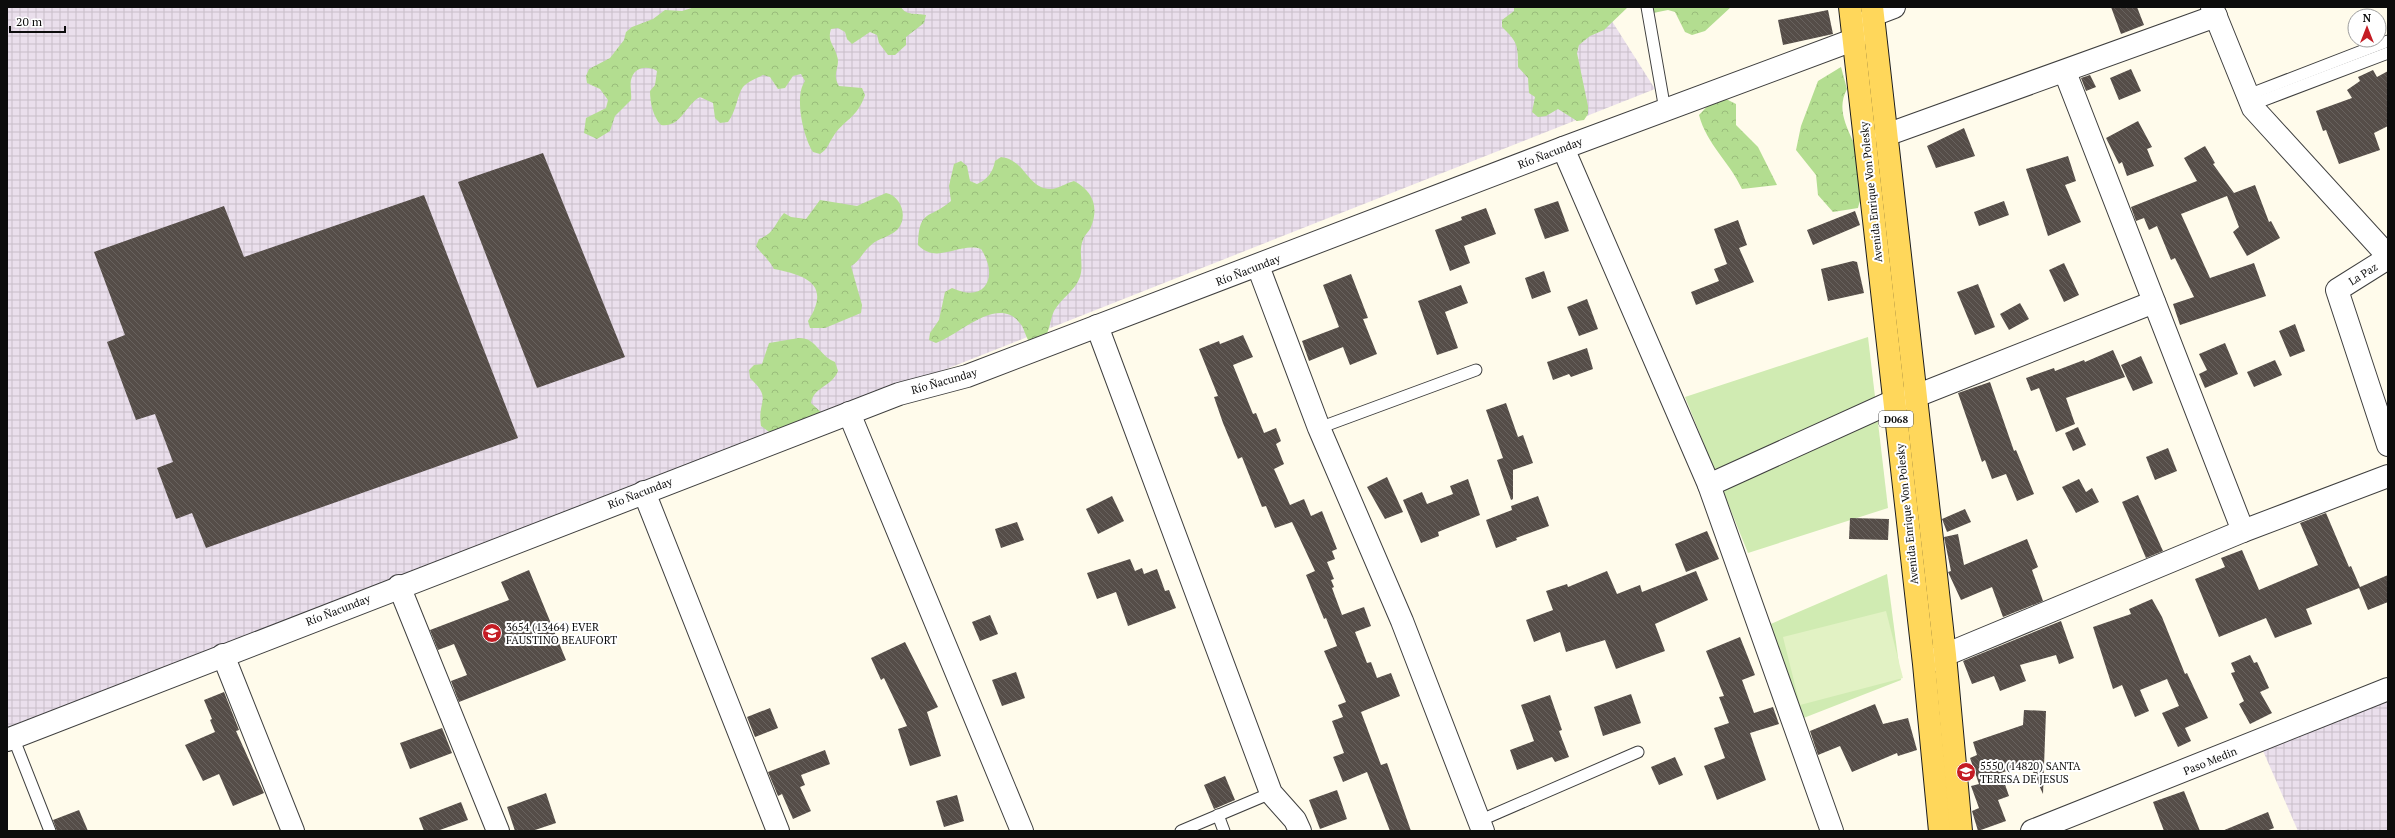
<svg xmlns="http://www.w3.org/2000/svg" width="2395" height="838" viewBox="0 0 2395 838" font-family="'PT Serif',serif">
<defs>
<pattern id="industrial-grid" width="8" height="8" patternUnits="userSpaceOnUse"><rect width="8" height="8" fill="#eadfec"/><path d="M0 4h8M4 0v8" fill="none" stroke="#c8bec9"/></pattern>
<pattern id="forest-crowns" width="20" height="18" patternUnits="userSpaceOnUse"><rect width="20" height="18" fill="#b3dd90"/><path d="M2 6a3 3 0 1 1 6 0M12 15a3 3 0 1 1 6 0" fill="none" stroke="#99bc7b"/></pattern>
<pattern id="building-back-hatch" width="6" height="6" patternUnits="userSpaceOnUse"><rect width="6" height="6" fill="#554d48"/><path d="M-1 5l2 2M0 0l6 6M5-1l2 2" fill="none" stroke="#68625e"/></pattern>
</defs>
<rect width="100%" height="100%" fill="#fffbeb"/>
<g fill="url(#industrial-grid)">
<polygon points="7,7 1603,7 1655,89 7,740"/>
<polygon points="2388,686 2388,831 2298,831 2257,737"/>
</g>
<g fill="url(#forest-crowns)">
<path d="M695 7H901C906 16 917 13 926 15L924 23 906 37V45L895 55H888L879 43 877 35 870 32 852 44 847 39 845 32 838 28 831 29C827 42 834 44 837 56 841 67 831 73 839 86L862 88 865 95C857 119 843 120 833 137 828 144 828 149 820 154L813 152C803 136 794 96 805 81L801 74 793 76 785 88 778 89 770 77 763 75C757 78 747 82 743 87 737 95 737 110 728 122L720 123 715 118 713 103 700 97C685 105 681 128 661 125 653 117 650 102 650 91L655 85 657 71C649 66 636 66 632 77 629 83 632 93 631 100L615 116 610 131 597 139 584 133 586 118 606 108 608 100 600 89 587 83 586 76 589 69 610 58 624 40 626 32 632 27 653 19 665 10 682 11Z"/>
<path d="M1514 7H1628L1604 30 1590 36 1579 45 1577 53 1588 106V114L1584 120 1577 121 1558 109 1546 116 1538 117 1532 112 1535 97 1529 93 1528 78 1518 67C1518 46 1518 42 1502 27V20L1514 11Z"/>
<polygon points="1644,7 1731,7 1705,31 1692,35 1685,32 1675,12 1668,10 1653,13"/>
<path d="M1841 67 1847 89C1834 113 1852 134 1859 156 1862 164 1863 173 1864 181 1865 189 1860 200 1858 208L1833 212 1818 195 1816 175 1796 150 1801 126 1818 81Z"/>
<path d="M1718 95 1736 104V125L1758 147 1777 185 1742 189C1729 161 1707 145 1699 115Z"/>
<path d="M1001 157C1026 160 1027 189 1051 189 1058 189 1066 183 1074 181 1093 191 1099 207 1091 227 1089 232 1084 235 1083 240 1078 251 1084 265 1080 277 1075 291 1061 298 1054 311 1050 319 1050 333 1043 339 1038 343 1033 341 1028 340 1026 336 1024 330 1022 326 1000 292 960 335 936 343L929 340 930 333 939 320 945 292 952 288C986 304 999 276 981 249 959 242 937 265 918 245 919 208 929 220 951 201L949 186 954 164 961 161 967 166 970 181 977 184C987 180 993 172 995 161Z"/>
<path d="M886 193C901 196 909 217 897 230 890 237 878 238 870 246 862 253 860 261 851 266L862 305 861 313 825 328H810L808 321C832 284 805 275 774 269 768 258 762 255 756 246L759 239C774 234 775 223 784 213L791 217 806 219 820 200 857 206Z"/>
<path d="M799 338C817 338 818 355 835 362L838 371C831 388 814 386 811 403L823 414 772 434 761 426C757 399 773 400 750 378L749 370 754 365 762 364 769 343Z"/>
</g>
<g fill="#d0ebb2">
<polygon points="1868,337 1888,508 1748,553 1685,397"/>
<polygon points="1887,574 1901,680 1801,719 1766,626"/>
</g>
<polygon fill="#e2f2c4" points="1886,611 1903,678 1800,705 1783,637"/>
<g fill="url(#building-back-hatch)">
<polygon points="2111,7 2137,7 2144,25 2121,34"/>
<polygon points="1828,10 1833,34 1783,45 1778,20"/>
<polygon points="2131,69 2141,91 2119,100 2110,78"/>
<polygon points="2373,70 2377,77 2388,71 2388,126 2374,133 2380,150 2339,164 2326,130 2323,131 2316,111 2352,98 2347,90 2360,81 2358,77"/>
<polygon points="2090,75 2096,87 2086,91 2081,78"/>
<polygon points="2138,121 2152,147 2147,149 2154,166 2127,176 2122,162 2119,164 2106,138"/>
<polygon points="1964,128 1975,156 1936,168 1927,146"/>
<polygon points="2205,146 2215,163 2213,164 2234,193 2255,185 2269,222 2271,221 2280,238 2247,256 2233,232 2239,227 2227,196 2181,214 2210,278 2254,263 2266,296 2180,325 2173,304 2194,297 2175,258 2171,260 2157,226 2149,230 2144,218 2136,221 2131,207 2197,181 2184,158"/>
<polygon points="543,153 625,357 537,388 458,182"/>
<polygon points="2068,156 2076,181 2065,185 2081,222 2048,236 2026,169"/>
<polygon points="424,195 518,438 206,548 192,513 176,519 157,468 173,462 155,414 136,420 107,342 125,335 94,252 224,206 244,257"/>
<polygon points="1558,201 1569,231 1545,239 1534,209"/>
<polygon points="2004,201 2009,215 1979,226 1974,212"/>
<polygon points="1486,208 1496,234 1464,246 1470,263 1450,271 1435,230 1462,220 1461,217"/>
<polygon points="1855,211 1860,225 1813,245 1807,230"/>
<polygon points="1738,220 1747,245 1739,248 1754,282 1696,305 1691,292 1719,281 1714,269 1727,264 1714,229"/>
<polygon points="1853,261 1857,262 1864,293 1828,301 1821,269"/>
<polygon points="2064,263 2079,295 2064,302 2049,270"/>
<polygon points="1544,271 1551,292 1532,299 1525,278"/>
<polygon points="1351,274 1368,318 1363,319 1377,354 1350,365 1343,347 1309,361 1302,341 1339,327 1323,285"/>
<polygon points="1978,284 1995,327 1975,335 1957,292"/>
<polygon points="1461,285 1468,303 1445,312 1458,348 1437,355 1418,301"/>
<polygon points="1587,299 1598,329 1579,336 1567,307"/>
<polygon points="2020,303 2029,319 2009,330 2000,314"/>
<polygon points="2295,324 2305,351 2290,357 2279,331"/>
<polygon points="1243,335 1253,357 1233,365 1253,414 1256,413 1264,433 1276,428 1281,441 1276,444 1284,464 1274,469 1290,505 1304,499 1311,516 1322,511 1337,549 1332,551 1335,559 1327,562 1334,579 1331,580 1334,587 1332,588 1342,615 1364,607 1371,626 1355,632 1367,663 1371,662 1377,678 1391,673 1400,696 1361,712 1381,765 1387,763 1411,831 1390,831 1367,772 1343,782 1333,757 1344,753 1332,721 1343,717 1338,705 1346,702 1324,651 1337,646 1326,618 1324,619 1306,575 1315,571 1292,522 1275,528 1266,506 1262,507 1242,457 1238,459 1223,423 1214,397 1218,396 1199,349 1219,341 1220,344"/>
<polygon points="2225,343 2238,374 2205,388 2199,374 2207,370 2199,354"/>
<polygon points="1587,348 1593,369 1571,377 1569,374 1553,380 1547,362"/>
<polygon points="2113,350 2125,377 2066,398 2075,424 2056,432 2039,388 2031,391 2026,378 2054,368 2055,371 2084,360 2085,362"/>
<polygon points="2141,356 2153,383 2133,391 2121,365"/>
<polygon points="2275,360 2282,375 2254,387 2247,372"/>
<polygon points="1990,382 2014,451 2016,450 2034,494 2017,501 2006,474 1992,479 1985,460 1982,462 1958,393"/>
<polygon points="1506,403 1518,437 1523,435 1533,463 1513,470 1513,499 1511,500 1497,460 1503,458 1486,410"/>
<polygon points="2078,427 2086,445 2073,451 2065,433"/>
<polygon points="2168,448 2177,471 2155,480 2146,457"/>
<polygon points="1387,477 1403,512 1385,519 1367,487"/>
<polygon points="1468,479 1480,515 1438,532 1439,536 1421,543 1403,500 1422,492 1427,504 1453,494 1450,486"/>
<polygon points="2079,479 2086,492 2092,488 2099,502 2076,513 2062,487"/>
<polygon points="2138,495 2163,551 2146,558 2122,502"/>
<polygon points="1112,496 1124,521 1098,534 1086,509"/>
<polygon points="1538,496 1549,526 1516,538 1517,540 1496,548 1486,520 1512,510 1511,506"/>
<polygon points="1965,509 1971,522 1947,532 1942,519"/>
<polygon points="2326,513 2349,567 2351,566 2360,587 2388,575 2388,602 2368,610 2359,588 2306,609 2312,624 2275,638 2266,618 2219,637 2195,579 2225,567 2221,558 2242,550 2259,590 2318,565 2300,523"/>
<polygon points="1850,518 1889,519 1888,540 1849,539"/>
<polygon points="1017,522 1024,540 1001,548 995,529"/>
<polygon points="1707,531 1719,559 1686,572 1675,544"/>
<polygon points="1958,534 1964,565 2027,539 2038,567 2032,570 2043,601 2003,617 1992,587 1961,600 1948,572 1951,571 1944,537"/>
<polygon points="1130,559 1135,571 1142,568 1144,574 1157,569 1165,591 1169,590 1176,608 1128,626 1116,592 1097,599 1087,573"/>
<polygon points="529,570 566,660 459,702 451,681 467,675 454,644 438,650 430,630 509,600 501,582"/>
<polygon points="1607,571 1617,594 1640,585 1642,592 1696,571 1708,600 1655,624 1665,651 1616,669 1605,640 1566,652 1560,632 1534,642 1526,620 1553,610 1546,591 1567,584 1568,587"/>
<polygon points="2152,599 2162,617 2185,674 2187,673 2208,718 2185,728 2191,741 2178,747 2162,713 2179,706 2167,679 2140,690 2149,711 2135,717 2122,685 2113,689 2093,627 2131,614 2129,609"/>
<polygon points="990,615 998,634 980,641 972,622"/>
<polygon points="2061,621 2074,658 2059,664 2056,655 2020,665 2026,681 2000,691 1994,676 1972,684 1963,661"/>
<polygon points="1740,637 1755,675 1742,680 1754,713 1773,707 1779,724 1750,733 1766,780 1717,800 1704,766 1725,758 1714,728 1729,723 1719,697 1724,696 1706,651"/>
<polygon points="905,642 938,707 927,712 941,756 910,766 898,729 907,726 884,678 881,680 871,658"/>
<polygon points="2250,655 2254,663 2257,662 2269,688 2260,692 2272,713 2250,724 2239,704 2244,701 2231,673 2235,672 2231,663"/>
<polygon points="1016,672 1025,698 1002,706 992,680"/>
<polygon points="224,692 239,730 236,731 264,793 233,806 219,774 203,781 185,745 215,732 210,720 212,719 204,700"/>
<polygon points="1631,694 1641,723 1603,736 1594,707"/>
<polygon points="1550,695 1562,730 1559,731 1569,757 1555,762 1552,757 1517,770 1510,750 1534,741 1521,705"/>
<polygon points="1875,704 1883,724 1908,718 1917,750 1898,756 1897,753 1852,772 1840,746 1818,755 1810,731"/>
<polygon points="770,708 778,728 755,737 747,717"/>
<polygon points="2024,710 2046,711 2043,794 2029,763 2001,773 2009,796 1998,800 2006,821 1978,831 1972,811 1979,808 1971,786 1979,784 1970,758 1977,755 1973,742 2023,725"/>
<polygon points="442,728 452,753 410,769 400,743"/>
<polygon points="825,750 830,764 801,775 805,785 800,787 811,811 793,819 782,794 778,796 768,772"/>
<polygon points="1675,757 1683,775 1659,785 1651,767"/>
<polygon points="1225,776 1235,800 1214,809 1204,785"/>
<polygon points="1337,790 1347,819 1320,829 1309,800"/>
<polygon points="2184,791 2200,831 2164,831 2153,802"/>
<polygon points="546,793 556,823 532,831 515,831 507,807"/>
<polygon points="957,795 964,821 944,827 936,801"/>
<polygon points="461,802 468,820 437,831 424,831 419,818"/>
<polygon points="79,810 88,831 57,831 53,820"/>
<polygon points="2268,812 2274,828 2266,831 2222,831"/>
</g>
<g fill="none" stroke-linecap="round" stroke-linejoin="round">
<defs>
<g id="service">
<polyline points="1647,7 1665,110"/>
<polyline points="2248,95 2388,41"/>
<polyline points="2251,105 2388,53"/>
<polyline points="1319,428 1476,370"/>
<polyline points="13,737 50,831"/>
<polyline points="1218,815 1224,831"/>
<polyline points="1479,821 1638,752"/>
<polyline points="1181,831 1271,793"/>
</g>
<g id="minor">
<polyline points="2212,7 2253,108 2388,256"/>
<polyline points="2065,72 2243,531"/>
<polyline points="1886,135 2216,16"/>
<polyline points="1563,148 1709,485 1832,831"/>
<polyline points="2388,258 2337,290 2388,445"/>
<polyline points="1258,266 1319,428 1402,621 1483,831"/>
<polyline points="1097,326 1271,793 1295,820 1300,831"/>
<polyline points="849,413 1022,831"/>
<polyline points="1709,485 1894,401 1916,396 2154,302"/>
<polyline points="644,492 778,831"/>
<polyline points="399,586 498,831"/>
<polyline points="223,655 293,831"/>
<polyline points="1928,662 2243,531 2388,476"/>
<polyline points="7,740 899,394 967,376 1563,148 1853,40 1873,15 1894,7"/>
</g>
<polyline id="tertiary" points="2032,831 2388,689"/>
<g id="primary">
<polyline points="1850,7 1924,664 1940,831"/>
<polyline points="1872,7 1945,655 1961,831"/>
</g>
</defs>
<use href="#service" stroke="#3f3f3f" stroke-width="13"/>
<use href="#minor" stroke="#3f3f3f" stroke-width="24"/>
<use href="#tertiary" stroke="#3f3f3f" stroke-width="24"/>
<use href="#primary" stroke="#1d1d1d" stroke-width="24"/>
<use href="#service" stroke="#fff" stroke-width="11"/>
<use href="#minor" stroke="#fff" stroke-width="22"/>
<use href="#tertiary" stroke="#fff" stroke-width="22"/>
<use href="#primary" stroke="#ffd75b" stroke-width="22"/>
</g>
<defs>
<symbol id="school-disc" viewBox="-11 -11 22 22"><circle r="9.5" fill="#c41c24" stroke="#fff"/><path d="M0-5L7-2L0 1L-7-2ZM-4 1L0 2.5L4 1V4Q0 6-4 4Z" fill="#fff"/></symbol>
</defs>
<g fill-rule="evenodd">
<use href="#school-disc" x="481" y="622" width="22" height="22"/>
<use href="#school-disc" x="1955" y="761" width="22" height="22"/>
</g>
<g text-anchor="middle" dominant-baseline="central" stroke-width="4" stroke-linejoin="round" paint-order="stroke">
<rect fill="#fff" stroke="#555" stroke-width="1" x="1879" y="411" width="34" height="16" rx="3"/>
<g font-size="10" font-weight="bold" fill="#0c0c0c">
<text x="1896" y="419">D068</text>
</g>
<g font-size="11" fill="#0c0c0c" stroke="#fff">
<text transform="translate(1550 153) rotate(-21)">Río Ñacunday</text>
<text transform="translate(1871 192) rotate(-96)">Avenida Enrique Von Polesky</text>
<text transform="translate(1248 270) rotate(-21)">Río Ñacunday</text>
<text transform="translate(2363 274) rotate(-32)">La Paz</text>
<text transform="translate(944 381) rotate(-16)">Río Ñacunday</text>
<text transform="translate(640 493) rotate(-21)">Río Ñacunday</text>
<text transform="translate(1907 514) rotate(-96)">Avenida Enrique Von Polesky</text>
<text transform="translate(338 610) rotate(-21)">Río Ñacunday</text>
<text transform="translate(2210 761) rotate(-22)">Paso Medin</text>
</g>
<g font-size="11" fill="#0c0c0c" stroke="#fff" text-anchor="start">
<text x="506" y="627">3654 (13464) EVER<tspan x="506" dy="13">FAUSTINO BEAUFORT</tspan></text>
<text x="1980" y="766">5550 (14820) SANTA<tspan x="1980" dy="13">TERESA DE JESUS</tspan></text>
</g>
</g>
<rect width="2395" height="838" fill="none" stroke="#0c0c0c" stroke-width="16"/>
<g transform="translate(2367 28)"><circle r="19" fill="#ffffff" stroke="#9e9e9e"/>
<path d="M0-3L7 15L0 10L-7 15Z" fill="#c41c24"/>
<text y="-6" font-size="11" font-weight="bold" text-anchor="middle" fill="#0c0c0c">N</text>
</g>
<path d="M10 26v6h55v-6" fill="none" stroke="#0c0c0c" stroke-width="2"/>
<text x="16" y="26" font-size="12" fill="#0c0c0c" stroke="#ffffff" stroke-width="3" paint-order="stroke">20 m</text>
</svg>
